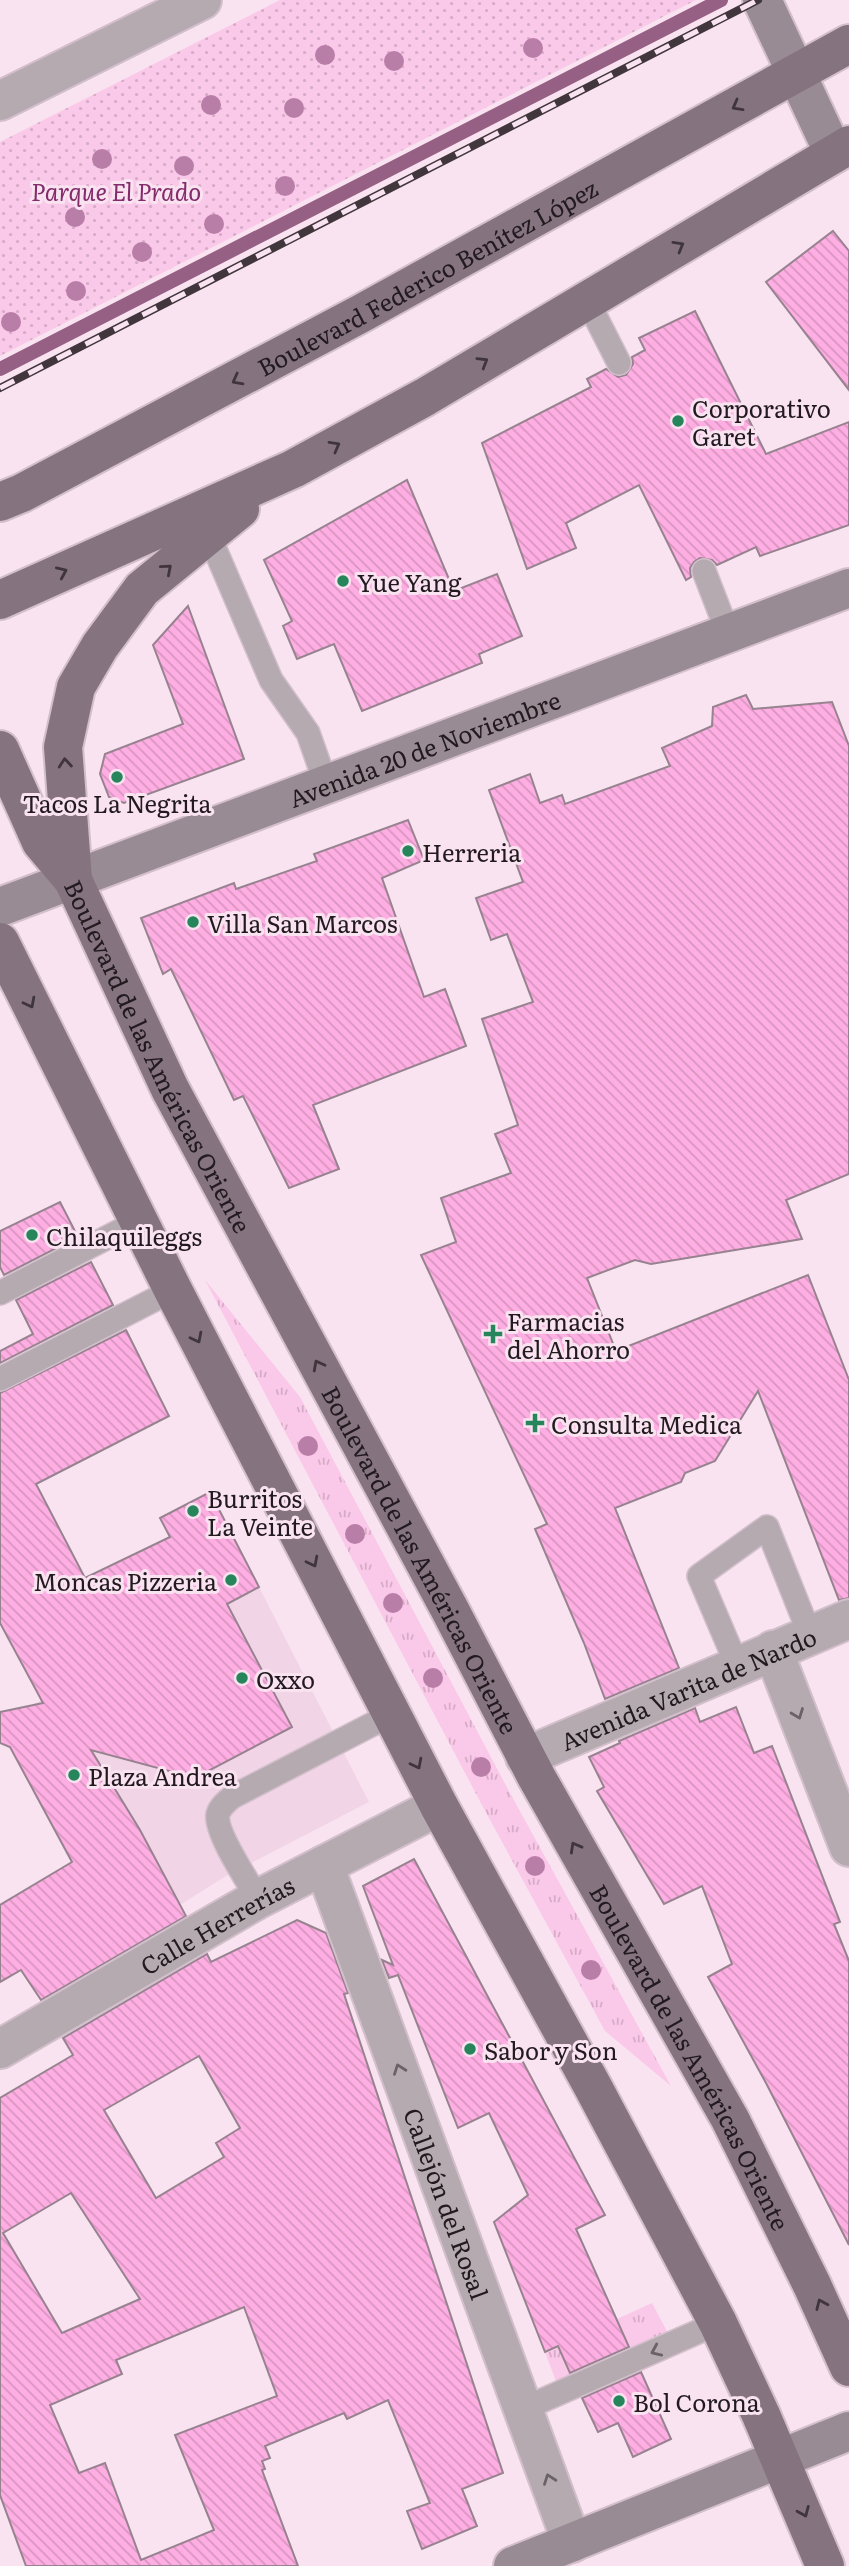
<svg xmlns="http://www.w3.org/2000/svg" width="849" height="2566" viewBox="0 0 849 2566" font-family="Literata,serif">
<defs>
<pattern id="grass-tufts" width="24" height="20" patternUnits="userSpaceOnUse" patternTransform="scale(1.75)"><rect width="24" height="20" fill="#fac8e8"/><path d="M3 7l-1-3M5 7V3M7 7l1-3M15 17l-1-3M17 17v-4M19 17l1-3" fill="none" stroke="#d6abc7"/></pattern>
<pattern id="park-dots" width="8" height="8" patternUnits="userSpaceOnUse" patternTransform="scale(1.75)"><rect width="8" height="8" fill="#fac8e8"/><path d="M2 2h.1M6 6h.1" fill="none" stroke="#d6abc7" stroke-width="1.8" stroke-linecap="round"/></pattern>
<pattern id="building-back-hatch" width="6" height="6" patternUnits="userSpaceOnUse" patternTransform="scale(1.75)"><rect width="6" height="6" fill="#feaee2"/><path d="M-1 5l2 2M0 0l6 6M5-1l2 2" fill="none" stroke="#d995c1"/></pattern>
</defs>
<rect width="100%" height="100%" fill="#fae3f1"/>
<polygon fill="#f2d4e7" points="259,1587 369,1802 226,1876 180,1905 10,1747 0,1743 0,1712 32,1705"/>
<g fill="url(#grass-tufts)">
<polygon points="205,1280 300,1397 510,1793 671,2086 605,2031 483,1807"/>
<polygon points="652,2303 668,2333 557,2384 545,2352"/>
</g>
<polygon fill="url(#park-dots)" points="280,0 696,0 0,356 0,142"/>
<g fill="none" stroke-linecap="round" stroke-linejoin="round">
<polyline stroke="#965f84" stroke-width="14" points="0,369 721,0"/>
</g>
<g fill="url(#building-back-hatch)" stroke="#97828f" stroke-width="2" fill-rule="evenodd">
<polygon points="833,231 849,251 849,390 766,282"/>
<polygon points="695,311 766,454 849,422 849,525 760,556 756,547 717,565 712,560 700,558 694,562 690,568 691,577 686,580 639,485 566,523 576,548 527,569 482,443 591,387 587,379 606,369 618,377 626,375 633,364 632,357 645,350 639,338"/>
<polygon points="407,480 454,591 497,574 522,636 479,654 482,663 362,711 334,644 297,659 283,626 292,621 264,560"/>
<polygon points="188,606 244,759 124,803 109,797 100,774 105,754 183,724 153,645"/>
<polygon points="746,695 753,709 832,702 849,746 849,1174 786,1200 802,1239 651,1264 635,1260 587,1278 616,1351 808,1275 849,1380 849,1598 839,1600 758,1391 715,1461 685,1473 681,1482 615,1508 679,1668 605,1699 584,1643 535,1529 547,1524 421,1255 456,1242 441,1198 511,1173 495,1134 518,1125 482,1019 533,1002 507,934 491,940 476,898 523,882 489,790 530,774 540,803 562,795 565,804 670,766 662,748 712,726 713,707"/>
<polygon points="408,820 424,860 382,878 424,997 445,989 466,1046 313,1105 339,1169 289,1188 243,1096 234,1100 171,969 163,974 141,918 234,883 236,889 317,861 314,854"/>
<polygon points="60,1202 78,1237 4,1275 0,1267 0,1231"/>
<polygon points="91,1262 113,1305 0,1363 0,1351 33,1334 16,1300"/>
<polygon points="126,1330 169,1416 36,1484 85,1578 170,1537 160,1518 210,1492 259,1587 227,1604 292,1727 195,1778 91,1750 140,1830 186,1916 41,2000 21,1970 0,1982 0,1905 72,1862 10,1747 0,1743 0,1712 43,1703 0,1623 0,1393"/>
<polygon points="736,1707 754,1753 772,1746 840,1922 834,1924 849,1961 849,2245 766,2083 708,1977 732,1964 702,1886 664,1904 597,1791 604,1787 589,1757 620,1743 619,1741 695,1708 700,1722"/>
<polygon points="414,1859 605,2215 576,2229 629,2347 570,2373 558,2346 545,2352 494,2222 528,2195 489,2113 458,2128 398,1975 389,1978 382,1960 393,1965 363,1886"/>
<path d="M297 1920 326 1933 348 1993 344 1994 503 2473 462 2489 477 2526 422 2549 407 2511 430 2503 388 2400 347 2419 344 2413 265 2446 270 2458 262 2461 265 2469 262 2470 298 2566H26L0 2495V2098L73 2055 63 2038 207 1954 211 1962ZM199 2056 240 2128 216 2143 224 2157 156 2198 104 2110ZM71 2193 140 2299 62 2333 3 2233ZM244 2307 277 2396 175 2435 214 2530 141 2560 105 2463 79 2473 50 2405 122 2374 116 2360Z"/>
<polygon points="641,2372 671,2439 633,2457 618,2423 598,2432 582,2398"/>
</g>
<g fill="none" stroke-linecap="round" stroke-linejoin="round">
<defs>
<g id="lane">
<polyline points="587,300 619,363"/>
<polyline points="208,533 271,680 308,733 326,784"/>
<polyline points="704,571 728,633"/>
<polyline points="0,1293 139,1221"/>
<polyline points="0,1379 173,1290"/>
<polyline points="737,1665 699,1576 767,1527 810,1635"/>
<path d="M258 1899C249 1883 214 1831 218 1814 220 1807 226 1802 232 1797L392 1714"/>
<polyline points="523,2409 718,2323"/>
</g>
<g id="street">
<polyline points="0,101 202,0"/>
<polyline points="773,1650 849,1847"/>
<path id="s1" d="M525 1757 849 1619"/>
<path id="s2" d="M324 1865 572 2543"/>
<path id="s3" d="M0 2049 258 1899 439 1806"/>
</g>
<g id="secondary">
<polyline points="762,0 834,154"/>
<path id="s4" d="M0 907 849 588"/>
<polyline points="513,2566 849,2431"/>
</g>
<g id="primary">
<path id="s5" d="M0 502 22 493 362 313 849 44"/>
<polyline points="0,600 293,469 425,397 849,145"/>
<path id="s6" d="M0 750 41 842 73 880 170 1089 450 1610 537 1778 730 2119 812 2285 849 2367"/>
<polyline points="73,880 63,747 76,687 100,646 142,589 240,509"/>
<polyline points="0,942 173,1290 439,1806 593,2087 718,2323 761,2415 825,2566"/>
</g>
</defs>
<use href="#lane" stroke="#d3bfcb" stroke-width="26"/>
<use href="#street" stroke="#d3bfcb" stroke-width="42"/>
<use href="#secondary" stroke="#d3bfcb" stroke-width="42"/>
<use href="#primary" stroke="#d3bfcb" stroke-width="42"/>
<use href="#lane" stroke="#b4aab0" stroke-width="23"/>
<use href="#street" stroke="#b4aab0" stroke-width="38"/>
<use href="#secondary" stroke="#998b93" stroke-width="38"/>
<use href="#primary" stroke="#85747f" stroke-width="38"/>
<defs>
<polyline id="rail" points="0,388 758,0"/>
</defs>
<use href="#rail" stroke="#40363c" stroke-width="8"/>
<use href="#rail" stroke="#fae3f1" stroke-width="5" stroke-dasharray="16" stroke-linecap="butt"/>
</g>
<g fill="#b97ea7">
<circle cx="533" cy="48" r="10"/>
<circle cx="325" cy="55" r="10"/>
<circle cx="394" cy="61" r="10"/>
<circle cx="211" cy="105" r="10"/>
<circle cx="294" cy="108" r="10"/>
<circle cx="102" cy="159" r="10"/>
<circle cx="184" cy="166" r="10"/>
<circle cx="285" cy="186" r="10"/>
<circle cx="75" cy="217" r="10"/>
<circle cx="214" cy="224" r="10"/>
<circle cx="142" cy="252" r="10"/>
<circle cx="76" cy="291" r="10"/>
<circle cx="11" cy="322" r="10"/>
<circle cx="308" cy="1446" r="10"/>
<circle cx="355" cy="1534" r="10"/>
<circle cx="393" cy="1603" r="10"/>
<circle cx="433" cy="1678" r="10"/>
<circle cx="481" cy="1767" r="10"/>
<circle cx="535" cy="1866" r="10"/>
<circle cx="591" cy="1970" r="10"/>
</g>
<defs><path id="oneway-chevron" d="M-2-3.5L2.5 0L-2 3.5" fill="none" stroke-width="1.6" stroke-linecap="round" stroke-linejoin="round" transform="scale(1.75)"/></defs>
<g stroke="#40353c">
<use href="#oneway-chevron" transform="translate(737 106) rotate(151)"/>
<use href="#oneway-chevron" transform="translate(679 246) rotate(-30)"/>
<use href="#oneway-chevron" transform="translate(483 362) rotate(-31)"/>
<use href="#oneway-chevron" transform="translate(237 380) rotate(152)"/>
<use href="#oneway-chevron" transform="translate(335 446) rotate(-29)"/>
<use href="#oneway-chevron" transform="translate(167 569) rotate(-41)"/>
<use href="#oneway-chevron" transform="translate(62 572) rotate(-24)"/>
<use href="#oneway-chevron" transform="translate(65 763) rotate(-95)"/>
<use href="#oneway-chevron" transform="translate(30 1003) rotate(63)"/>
<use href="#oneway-chevron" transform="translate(197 1338) rotate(63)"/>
<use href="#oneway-chevron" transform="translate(318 1365) rotate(-118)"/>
<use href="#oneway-chevron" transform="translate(313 1562) rotate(63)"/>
<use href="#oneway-chevron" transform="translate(417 1764) rotate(63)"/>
<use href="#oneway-chevron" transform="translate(575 1847) rotate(-119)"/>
<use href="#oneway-chevron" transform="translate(821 2304) rotate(-114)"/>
<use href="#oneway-chevron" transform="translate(804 2512) rotate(67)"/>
</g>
<g stroke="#6b6268">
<use href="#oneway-chevron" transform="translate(798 1714) rotate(69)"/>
<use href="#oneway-chevron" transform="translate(399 2069) rotate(-110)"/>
<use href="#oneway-chevron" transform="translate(656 2351) rotate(156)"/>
<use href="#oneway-chevron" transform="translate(549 2479) rotate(-110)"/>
</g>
<g fill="#27855c" stroke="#fae3f1" stroke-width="2.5">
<circle cx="678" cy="421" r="7"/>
<circle cx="343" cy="581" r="7"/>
<circle cx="117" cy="777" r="7"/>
<circle cx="408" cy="851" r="7"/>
<circle cx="193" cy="922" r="7"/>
<circle cx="32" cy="1235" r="7"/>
<path d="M489.5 1323.5h7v7h7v7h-7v7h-7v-7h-7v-7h7z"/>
<path d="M531.5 1412.5h7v7h7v7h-7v7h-7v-7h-7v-7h7z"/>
<circle cx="193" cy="1511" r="7"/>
<circle cx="231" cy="1580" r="7"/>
<circle cx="242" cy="1678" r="7"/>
<circle cx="74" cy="1775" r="7"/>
<circle cx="470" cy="2049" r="7"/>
<circle cx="619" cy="2401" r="7"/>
</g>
<g text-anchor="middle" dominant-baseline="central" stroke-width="6" stroke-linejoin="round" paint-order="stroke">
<g font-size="24" font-style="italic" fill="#842b6b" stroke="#fae3f1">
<text x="116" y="190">Parque El Prado</text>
</g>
<g font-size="24" fill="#221a1f" stroke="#fae3f1">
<text stroke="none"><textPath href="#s5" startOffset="483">Boulevard Federico Benítez López</textPath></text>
<text stroke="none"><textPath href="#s4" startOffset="453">Avenida 20 de Noviembre</textPath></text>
<text stroke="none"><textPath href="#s6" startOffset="346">Boulevard de las Américas Oriente</textPath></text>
<text stroke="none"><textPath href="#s6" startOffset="914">Boulevard de las Américas Oriente</textPath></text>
<text stroke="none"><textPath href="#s1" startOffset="177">Avenida Varita de Nardo</textPath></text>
<text stroke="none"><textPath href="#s3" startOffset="250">Calle Herrerías</textPath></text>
<text stroke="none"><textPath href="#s6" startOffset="1480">Boulevard de las Américas Oriente</textPath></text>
<text stroke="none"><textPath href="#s2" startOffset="360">Callejón del Rosal</textPath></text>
</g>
<g font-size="24" fill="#221a1f" stroke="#fae3f1" text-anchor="start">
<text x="692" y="407">Corporativo<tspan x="692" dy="28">Garet</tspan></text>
<text x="357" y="581">Yue Yang</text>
<text x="117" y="802" text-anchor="middle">Tacos La Negrita</text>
<text x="422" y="851">Herreria</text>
<text x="207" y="922">Villa San Marcos</text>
<text x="46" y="1235">Chilaquileggs</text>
<text x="507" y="1320">Farmacias<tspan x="507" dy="28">del Ahorro</tspan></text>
<text x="551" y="1423">Consulta Medica</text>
<text x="207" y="1497">Burritos<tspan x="207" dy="28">La Veinte</tspan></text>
<text x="217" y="1580" text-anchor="end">Moncas Pizzeria</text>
<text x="256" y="1678">Oxxo</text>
<text x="88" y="1775">Plaza Andrea</text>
<text x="484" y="2049">Sabor y Son</text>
<text x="633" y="2401">Bol Corona</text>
</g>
</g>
</svg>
